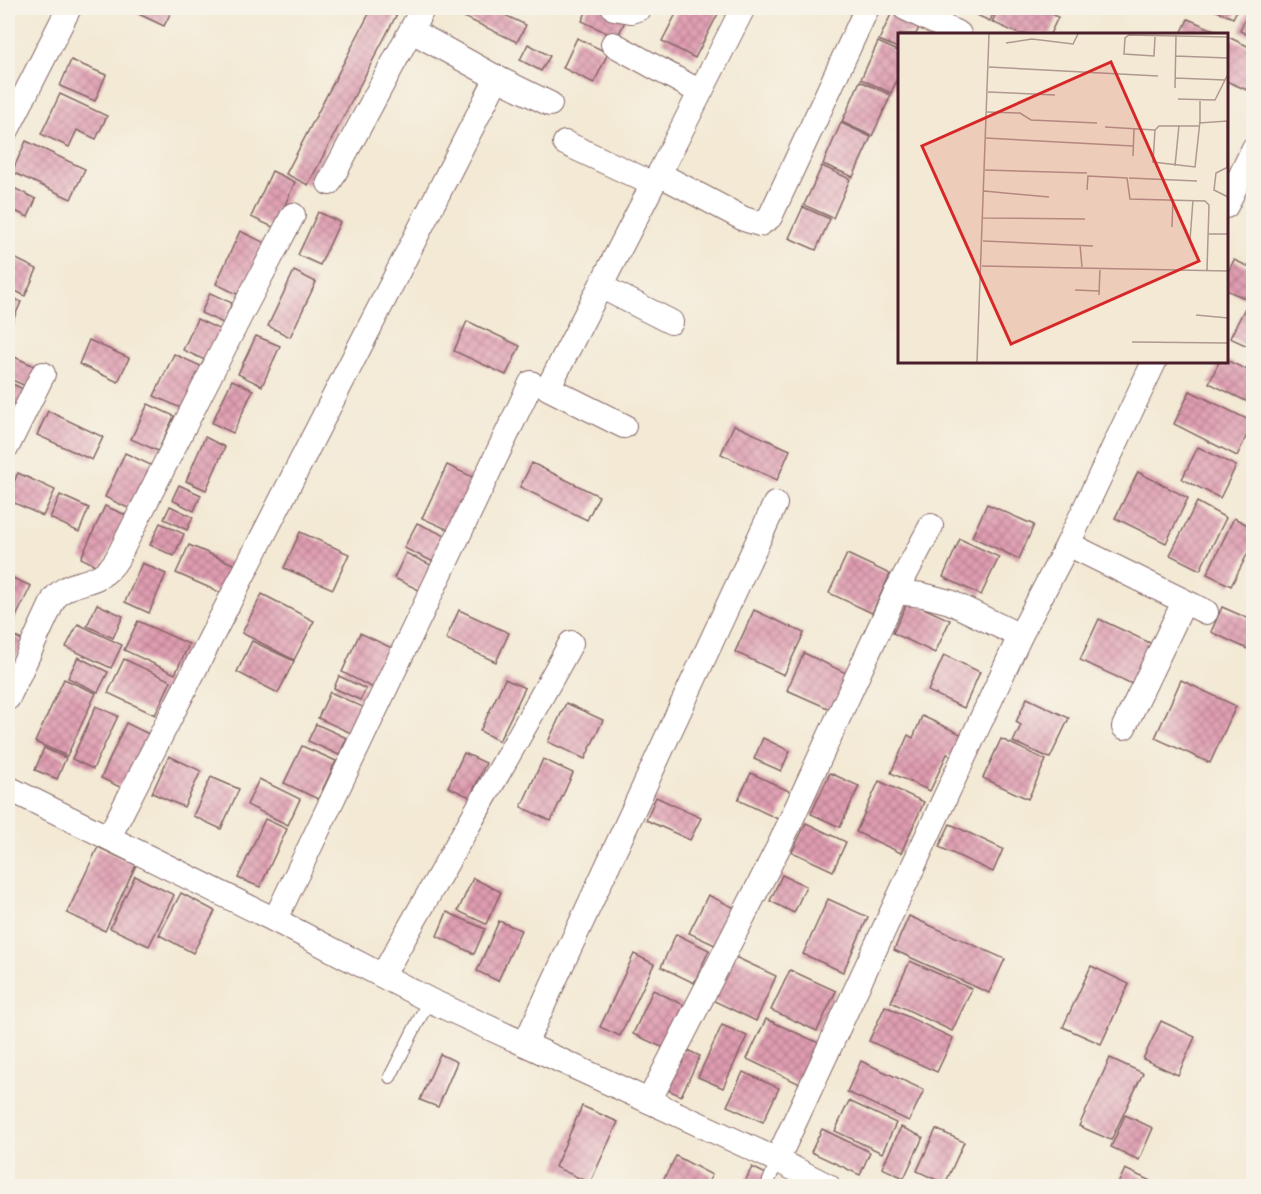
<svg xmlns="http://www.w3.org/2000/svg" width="1261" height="1194" viewBox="0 0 1261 1194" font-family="'IM FELL Great Primer',serif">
<defs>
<pattern id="building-cross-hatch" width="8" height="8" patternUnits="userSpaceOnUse" patternTransform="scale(1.5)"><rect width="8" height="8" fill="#df9cb1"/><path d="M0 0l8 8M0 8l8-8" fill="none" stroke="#b77f90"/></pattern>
</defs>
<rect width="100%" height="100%" fill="#f7f3e8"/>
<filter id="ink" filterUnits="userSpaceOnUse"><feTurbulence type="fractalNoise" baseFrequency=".0167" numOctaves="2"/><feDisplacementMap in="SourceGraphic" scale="12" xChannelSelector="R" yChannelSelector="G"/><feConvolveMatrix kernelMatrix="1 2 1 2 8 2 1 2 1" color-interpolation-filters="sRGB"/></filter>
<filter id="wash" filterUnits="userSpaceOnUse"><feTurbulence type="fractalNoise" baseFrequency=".008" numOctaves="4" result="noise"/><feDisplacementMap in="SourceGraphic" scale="24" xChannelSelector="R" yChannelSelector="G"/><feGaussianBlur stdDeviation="1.35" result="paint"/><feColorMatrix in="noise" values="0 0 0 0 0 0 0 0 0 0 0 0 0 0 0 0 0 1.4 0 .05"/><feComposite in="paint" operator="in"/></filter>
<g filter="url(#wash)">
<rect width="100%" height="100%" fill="#f3e9d4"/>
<g id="blocks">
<g fill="url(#building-cross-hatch)">
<polygon points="126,8 173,8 164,26"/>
<polygon points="372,8 400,8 308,185 286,174"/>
<polygon points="451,8 490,8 526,25 517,42 449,10"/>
<polygon points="588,8 602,8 626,19 617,38 582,21"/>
<polygon points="679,8 721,8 695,58 662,41"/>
<polygon points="894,8 923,19 916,34 900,34 900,49 879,40"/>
<polygon points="961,8 996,8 990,21"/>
<polygon points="999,8 1038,8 1058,17 1050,34 1019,34 992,22"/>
<polygon points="1210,8 1238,8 1233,18"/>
<polygon points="1249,9 1254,11 1254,38 1240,31"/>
<polygon points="1188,19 1223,34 1181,34"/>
<polygon points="1226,36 1254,49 1254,75 1247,90 1226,81"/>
<polygon points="577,38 608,53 594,83 563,68"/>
<polygon points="878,42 900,52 900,73 891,93 861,79"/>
<polygon points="528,44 550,56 541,71 520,60"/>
<polygon points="71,60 106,75 95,101 60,86"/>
<polygon points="860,81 891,95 872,136 842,122"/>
<polygon points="60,94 107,116 96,139 77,130 69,147 41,134"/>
<polygon points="841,123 871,137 853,177 823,164"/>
<polygon points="26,141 85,169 71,199 12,172"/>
<polygon points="822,166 850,179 833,218 804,205"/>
<polygon points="272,171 295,182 275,228 251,217"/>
<polygon points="8,185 36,199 28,217 8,208"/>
<polygon points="803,207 830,219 816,250 789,238"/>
<polygon points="318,212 340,222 320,265 298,255"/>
<polygon points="240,231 265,243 241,296 216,284"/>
<polygon points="8,255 37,269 25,296 8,287"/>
<polygon points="1234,260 1254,269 1254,302 1226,290 1226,276"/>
<polygon points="294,271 316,282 290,337 268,326"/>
<polygon points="210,293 232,303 223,323 201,313"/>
<polygon points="8,295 21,302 10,327 8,325"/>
<polygon points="1245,308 1254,312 1254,349 1230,338"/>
<polygon points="197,319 223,331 209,362 183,350"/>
<polygon points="467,321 520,346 506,375 454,351"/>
<polygon points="256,336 280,346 262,386 238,374"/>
<polygon points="89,340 129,358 118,382 79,364"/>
<polygon points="174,354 205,368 185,410 154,396"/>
<polygon points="10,355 41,369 32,389 8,378 8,361"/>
<polygon points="1226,360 1254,373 1254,405 1209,383 1219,362 1226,362"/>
<polygon points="232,380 253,390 233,433 212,423"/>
<polygon points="8,382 30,392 17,422 8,417"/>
<polygon points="1190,391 1253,422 1237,456 1174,424"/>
<polygon points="148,404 174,416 158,451 131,439"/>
<polygon points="48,411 103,437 92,460 37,435"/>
<polygon points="734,425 790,450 777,480 721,454"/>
<polygon points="205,437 225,447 206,490 186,481"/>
<polygon points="1198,447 1236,466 1220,498 1182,479"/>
<polygon points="125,453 153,466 132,510 105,497"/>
<polygon points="532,463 599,496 587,520 520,487"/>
<polygon points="447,465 477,479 453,532 422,518"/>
<polygon points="1138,472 1188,498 1166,543 1115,518"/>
<polygon points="18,473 55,490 43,516 8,500 8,495"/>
<polygon points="179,485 201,495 194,511 172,500"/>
<polygon points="60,495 89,508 79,532 50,518"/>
<polygon points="1197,502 1226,518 1200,570 1170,555"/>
<polygon points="987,504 1034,525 1019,559 972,537"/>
<polygon points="105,506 126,515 101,568 81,558"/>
<polygon points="170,506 193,517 187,530 164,519"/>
<polygon points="1234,518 1254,528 1254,541 1231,586 1207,574"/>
<polygon points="160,523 184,534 174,556 150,545"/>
<polygon points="417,523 448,537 436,563 404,548"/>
<polygon points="300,532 349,554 333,589 284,568"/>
<polygon points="960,539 999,557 981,595 943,577"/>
<polygon points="189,545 238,566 226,595 176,573"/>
<polygon points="406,553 433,566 421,591 394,578"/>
<polygon points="847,554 890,574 872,613 829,593"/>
<polygon points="142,563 166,574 149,613 125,602"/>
<polygon points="8,576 31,586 13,623 8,620"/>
<polygon points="262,594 314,621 294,660 242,633"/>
<polygon points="908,601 950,620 935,653 893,633"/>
<polygon points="97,604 123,616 113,638 87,626"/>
<polygon points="1222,607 1254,621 1254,652 1211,632"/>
<polygon points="459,610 509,633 496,662 446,639"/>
<polygon points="754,610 804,633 784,675 735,652"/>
<polygon points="1099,619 1161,648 1143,689 1080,660"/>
<polygon points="138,621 189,644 175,674 124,650"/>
<polygon points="78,624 122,645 111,668 66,647"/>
<polygon points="8,633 24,641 8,676"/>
<polygon points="360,633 392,648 373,688 342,672"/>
<polygon points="252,641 294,661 278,693 237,672"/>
<polygon points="804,653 848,674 832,710 787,690"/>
<polygon points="944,655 980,672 964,708 928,691"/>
<polygon points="78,657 108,672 98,692 68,678"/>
<polygon points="124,659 171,681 155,715 108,693"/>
<polygon points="339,676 366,689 360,700 334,688"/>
<polygon points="64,679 96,693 67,756 35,742"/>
<polygon points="505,679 525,688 499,741 480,731"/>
<polygon points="1181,680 1236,706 1210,763 1155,738"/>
<polygon points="330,692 365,708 353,734 318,718"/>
<polygon points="1027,698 1069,718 1050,758 1013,742 1021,725 1016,722"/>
<polygon points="566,703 603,720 585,759 548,742"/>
<polygon points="96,706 118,716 93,769 72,759"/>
<polygon points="922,716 963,735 953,756 947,754 930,791 891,773 908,735 913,738"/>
<polygon points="126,723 153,736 128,791 101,778"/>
<polygon points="316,724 347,738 339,755 308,741"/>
<polygon points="763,738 790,751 781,771 754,759"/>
<polygon points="1001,739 1046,760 1028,799 983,778"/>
<polygon points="302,746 336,761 318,799 284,783"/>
<polygon points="44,748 66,758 57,779 35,770"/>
<polygon points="464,753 486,763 470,797 448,787"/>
<polygon points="169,756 201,771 184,807 152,793"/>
<polygon points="543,759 573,773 551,821 521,807"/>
<polygon points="751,773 791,792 778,819 738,800"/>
<polygon points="830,773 859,786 840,827 811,814"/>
<polygon points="211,777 239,789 221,829 193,816"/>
<polygon points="259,779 300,799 288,825 247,805"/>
<polygon points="879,781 924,802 901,853 856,832"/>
<polygon points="656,797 701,818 690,840 646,820"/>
<polygon points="265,819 287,829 260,887 238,878"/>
<polygon points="806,823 846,842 833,871 792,852"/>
<polygon points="950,824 1003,849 993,872 939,847"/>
<polygon points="98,847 136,865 105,931 67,913"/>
<polygon points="782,875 806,886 794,913 770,901"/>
<polygon points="135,876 174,895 149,946 110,928"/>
<polygon points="473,878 501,892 486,924 458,911"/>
<polygon points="181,893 215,911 193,953 159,935"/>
<polygon points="708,895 737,909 719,947 689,933"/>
<polygon points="828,899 868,917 843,972 803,954"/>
<polygon points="447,912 485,929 474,954 437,936"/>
<polygon points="909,916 1005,959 989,993 894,950"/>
<polygon points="499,921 521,930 498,981 477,971"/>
<polygon points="676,934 709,950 694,983 661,967"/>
<polygon points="634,954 654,964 620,1036 600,1027"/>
<polygon points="731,955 776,976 756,1021 710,999"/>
<polygon points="910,961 972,989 952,1031 891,1002"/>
<polygon points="1091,966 1129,984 1101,1044 1063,1027"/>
<polygon points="790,970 836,991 817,1031 771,1010"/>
<polygon points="653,990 684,1005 664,1048 633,1034"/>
<polygon points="885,1006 953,1038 937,1072 869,1041"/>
<polygon points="766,1019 819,1043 800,1084 747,1059"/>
<polygon points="1161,1021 1195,1037 1178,1075 1143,1059"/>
<polygon points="722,1025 747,1036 723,1088 698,1077"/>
<polygon points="683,1048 700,1056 681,1096 664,1088"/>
<polygon points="440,1054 457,1062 438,1107 420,1100"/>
<polygon points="1110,1058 1143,1073 1111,1140 1079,1126"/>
<polygon points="861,1061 924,1090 909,1121 847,1092"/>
<polygon points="743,1072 779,1088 763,1122 727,1106"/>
<polygon points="849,1101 896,1123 882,1153 835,1131"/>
<polygon points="582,1106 618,1122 590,1183 555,1167"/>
<polygon points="1125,1115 1153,1128 1139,1160 1111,1147"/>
<polygon points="901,1127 923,1137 904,1178 882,1168"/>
<polygon points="822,1129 870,1152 860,1175 811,1152"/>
<polygon points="936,1129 964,1142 945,1184 917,1171"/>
<polygon points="676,1156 712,1175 706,1186 660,1186"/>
<polygon points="752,1167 770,1176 765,1186 743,1186"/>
<polygon points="1125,1169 1161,1186 1117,1186"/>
</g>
</g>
</g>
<g filter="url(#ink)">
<use href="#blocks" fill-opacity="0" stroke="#856666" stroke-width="1.5"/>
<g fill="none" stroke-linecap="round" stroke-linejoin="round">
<defs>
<g id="service">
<polyline points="390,1077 429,1000"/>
<polyline points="767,1186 777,1160"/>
</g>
<g id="minor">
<polyline points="614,8 631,11 640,8"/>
<polyline points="905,8 959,34"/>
<polyline points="412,31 497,78 550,104"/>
<polyline points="613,44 700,92"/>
<polyline points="8,128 69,8"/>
<polyline points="565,143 653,184"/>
<polyline points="659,174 743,8"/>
<polyline points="329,183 423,8"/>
<polyline points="1226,206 1254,148"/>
<polyline points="602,287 671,322"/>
<polyline points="624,426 548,388 653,184 659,174 744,219 760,224 770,217 867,8"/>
<polyline points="8,445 43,374"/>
<polyline points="1068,544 1206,612"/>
<polyline points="896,592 923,595 950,602 1020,636"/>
<path d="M8 698 54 599C72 576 98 590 117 559L243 310 293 215"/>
<polyline points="1124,727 1184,602"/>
<polyline points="8,788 275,920 429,1000 777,1160 828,1186"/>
<polyline points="109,837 497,78"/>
<polyline points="275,920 531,383"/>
<path d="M383 975C445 864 510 755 571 643"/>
<polyline points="525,1044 775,504"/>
<polyline points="649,1101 780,844 896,592 931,526"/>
<polyline points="777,1160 1020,636 1068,544 1154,362"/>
</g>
</defs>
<use href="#service" stroke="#856666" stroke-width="14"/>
<use href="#minor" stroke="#856666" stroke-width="26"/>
<use href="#service" stroke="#fff" stroke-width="12"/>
<use href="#minor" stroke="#fff" stroke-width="24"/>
</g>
</g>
<g transform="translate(898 33)">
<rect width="330" height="330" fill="#f3e9d4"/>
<path fill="none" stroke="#af9890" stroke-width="1.5" d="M257 4 256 23 226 21 227 5 231 2 330 4M108 10 134 6 175 11 180 1M277 23 330 25M91 34 260 43M277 45 327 47M277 55 278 2M90 59 157 62M280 66 317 67 330 41M89 79 122 80 133 87 199 90M301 90 329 88V134M301 93H261L257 97 255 129 297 134 302 88V68M207 94 257 97M88 105 235 113M235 123 236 96M277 133 281 92M330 134 318 140 316 157 330 164M87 137 189 140M231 145 299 148M189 157 190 143 229 145 232 166 307 168 311 172 309 237M86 158 151 164M85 185 187 186M274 194 275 166M310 201H329M292 207 295 167M85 208 195 213M182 212 184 234M84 233 330 238M177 257 201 258M201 262 202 235M298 282 330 285M234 309 330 310M79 329 91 1"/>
<path fill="#d62828" fill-opacity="0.15" stroke="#d62828" stroke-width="3" d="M213 29 301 228 113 311 24 113Z"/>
<rect width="330" height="330" fill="none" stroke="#4a1f2b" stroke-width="3"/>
</g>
<rect width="1261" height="1194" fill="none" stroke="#f7f3e8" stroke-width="30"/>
</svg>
